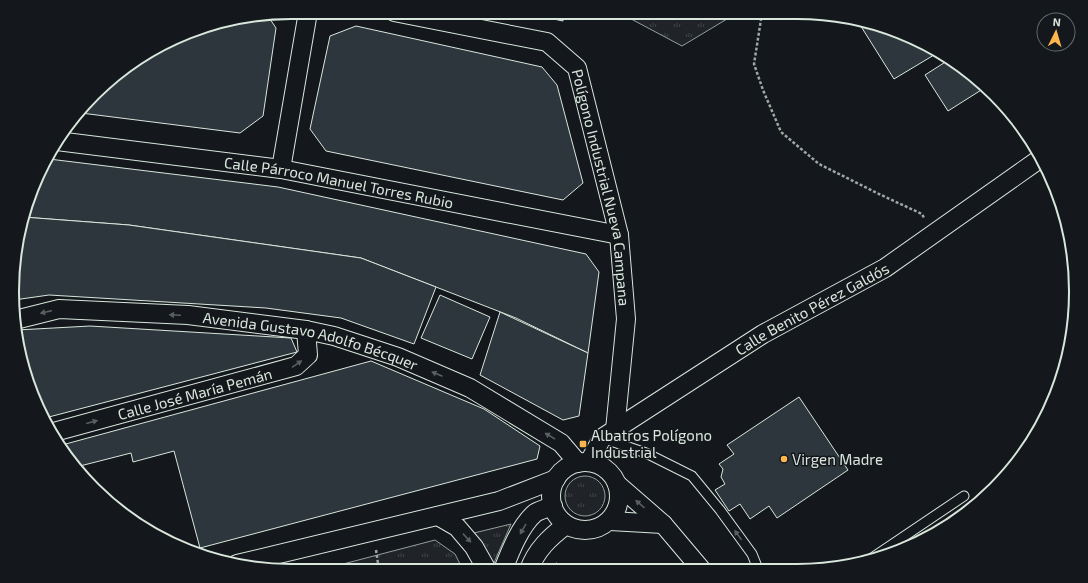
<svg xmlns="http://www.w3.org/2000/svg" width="1088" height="583" viewBox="0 0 1088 583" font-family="'Exo 2',sans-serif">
<defs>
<pattern id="grass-tufts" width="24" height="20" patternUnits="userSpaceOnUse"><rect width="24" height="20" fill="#202428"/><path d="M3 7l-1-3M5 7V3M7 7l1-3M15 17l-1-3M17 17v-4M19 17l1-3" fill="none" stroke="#404447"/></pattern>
</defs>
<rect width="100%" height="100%" fill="#14181c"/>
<g fill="url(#grass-tufts)" stroke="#939e99">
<polygon points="618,12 737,13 682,46"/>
<circle cx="585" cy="496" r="20"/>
<polygon points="511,524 493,565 485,548 474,533"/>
<polygon points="435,540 455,554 463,570 320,570"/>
</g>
<g fill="#2c363c" stroke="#d8e6dc">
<polygon points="521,12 564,12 563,21"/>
<polygon points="268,16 276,28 263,116 240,133 81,113 121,70 201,27"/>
<polygon points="857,20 869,22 939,52 894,79"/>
<polygon points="356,26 542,67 557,85 583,183 563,200 326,151 310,129 330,36"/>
<polygon points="950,59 981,81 986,87 948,111 925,75"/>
<polygon points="49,159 278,187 586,254 599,272 588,353 516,318 361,258 129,225 23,217"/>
<polygon points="23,217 129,225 361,258 436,287 414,344 341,318 266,308 49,295 14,300"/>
<polygon points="440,295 490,317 472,359 421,338"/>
<polygon points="500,312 588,353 579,416 563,420 480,375"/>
<polygon points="90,326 291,338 297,352 45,418 33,399 17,330"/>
<polygon points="371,361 484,409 540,446 537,459 200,548 174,451 133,462 131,453 76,467 62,445"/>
<polygon points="799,397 848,470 777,518 769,506 750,519 740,504 729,511 715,490 725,484 721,477 723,469 719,464 734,454 727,445"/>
<polygon points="968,511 952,524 933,533"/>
<polygon points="556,563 574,569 554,570"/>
<polygon points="588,564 604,569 586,569"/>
</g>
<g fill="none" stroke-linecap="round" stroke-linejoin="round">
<defs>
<g id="lane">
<polyline points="602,438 646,453 692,476 720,510 752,554 758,569"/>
<polyline points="869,560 964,496"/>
</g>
<g id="street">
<path id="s1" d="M394 12 547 42 577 68 619 235 626 319 615 430"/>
<path id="s2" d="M57 141 281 169 619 235"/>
<polyline points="281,169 308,12"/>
<path id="s3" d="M15 320 59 309 188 315 306 330 334 336 398 357 470 388 561 443 578 463"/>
<path id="s4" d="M54 432 296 366 308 355 306 330"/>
<circle cx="585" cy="496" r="34"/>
<path id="s5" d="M589 462 602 438 763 334 885 268 1041 158"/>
<polyline points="617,484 663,524 701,569"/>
<polyline points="438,516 457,527 474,547 487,570"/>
<polyline points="610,521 663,524"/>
<polyline points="237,564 499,501 556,479"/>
<path d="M503 570C510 552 520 526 535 513 540 510 547 508 553 506"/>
<path d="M529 570C536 550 550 537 566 525"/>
</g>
</defs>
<use href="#lane" stroke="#d8e6dc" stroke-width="11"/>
<use href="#street" stroke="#d8e6dc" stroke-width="20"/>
<g stroke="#9da8a2" stroke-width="2.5" stroke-dasharray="3 2" stroke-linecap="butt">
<polyline points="762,13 754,64 763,90 781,132 819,164 879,194 922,214 924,218"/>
<polyline points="376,550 379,570"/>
</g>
<use href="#lane" stroke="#14181c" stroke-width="9"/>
<use href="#street" stroke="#14181c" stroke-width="18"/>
<polyline stroke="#d8e6dc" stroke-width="2" points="193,551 200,548"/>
</g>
<defs><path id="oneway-solid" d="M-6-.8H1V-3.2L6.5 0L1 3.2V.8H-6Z"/></defs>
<g fill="#59605f">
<use href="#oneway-solid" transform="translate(46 312) rotate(167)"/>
<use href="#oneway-solid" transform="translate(175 315) rotate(-177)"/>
<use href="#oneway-solid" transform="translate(297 364) rotate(-34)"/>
<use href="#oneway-solid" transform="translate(437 374) rotate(-157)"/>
<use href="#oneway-solid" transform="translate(92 422) rotate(-15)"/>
<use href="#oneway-solid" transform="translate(550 436) rotate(-149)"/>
<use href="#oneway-solid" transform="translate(640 504) rotate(-139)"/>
<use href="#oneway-solid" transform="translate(523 529) rotate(120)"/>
<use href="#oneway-solid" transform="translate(738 535) rotate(-126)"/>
<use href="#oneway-solid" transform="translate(467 538) rotate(47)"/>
</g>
<g fill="#ffb74d" stroke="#14181c" stroke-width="1.5">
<rect x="579" y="440" width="8" height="8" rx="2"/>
<circle cx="784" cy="459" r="4"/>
</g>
<g text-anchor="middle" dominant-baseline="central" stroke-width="3" stroke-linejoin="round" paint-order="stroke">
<g font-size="15" fill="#d8e6dc" stroke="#14181c">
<text stroke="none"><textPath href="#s2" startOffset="285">Calle Párroco Manuel Torres Rubio</textPath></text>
<text stroke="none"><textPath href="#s1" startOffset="318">Polígono Industrial Nueva Campana</textPath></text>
<text stroke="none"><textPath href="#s5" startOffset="274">Calle Benito Pérez Galdós</textPath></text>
<text stroke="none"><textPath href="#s3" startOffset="300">Avenida Gustavo Adolfo Bécquer</textPath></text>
<text stroke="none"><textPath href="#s4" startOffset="146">Calle José María Pemán</textPath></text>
</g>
<g font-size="15" fill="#d8e6dc" stroke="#14181c" text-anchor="start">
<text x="591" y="435">Albatros Polígono<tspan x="591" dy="17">Industrial</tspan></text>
<text x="792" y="459">Virgen Madre</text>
</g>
</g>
<path d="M0 0H1088V583H0ZM291 19H797A272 272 0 0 1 1069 291V292A272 272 0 0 1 797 564H291A272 272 0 0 1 19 292V291A272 272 0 0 1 291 19Z" fill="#14181c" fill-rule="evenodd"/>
<path fill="none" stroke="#d8e6dc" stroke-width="2" d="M291 19H797A272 272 0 0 1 1069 291V292A272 272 0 0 1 797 564H291A272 272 0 0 1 19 292V291A272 272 0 0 1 291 19Z"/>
<g transform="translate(1056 32) rotate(5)"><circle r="19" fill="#14181c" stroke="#626a69"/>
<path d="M0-3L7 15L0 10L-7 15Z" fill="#ffb74d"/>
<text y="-6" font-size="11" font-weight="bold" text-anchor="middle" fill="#d8e6dc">N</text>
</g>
</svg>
